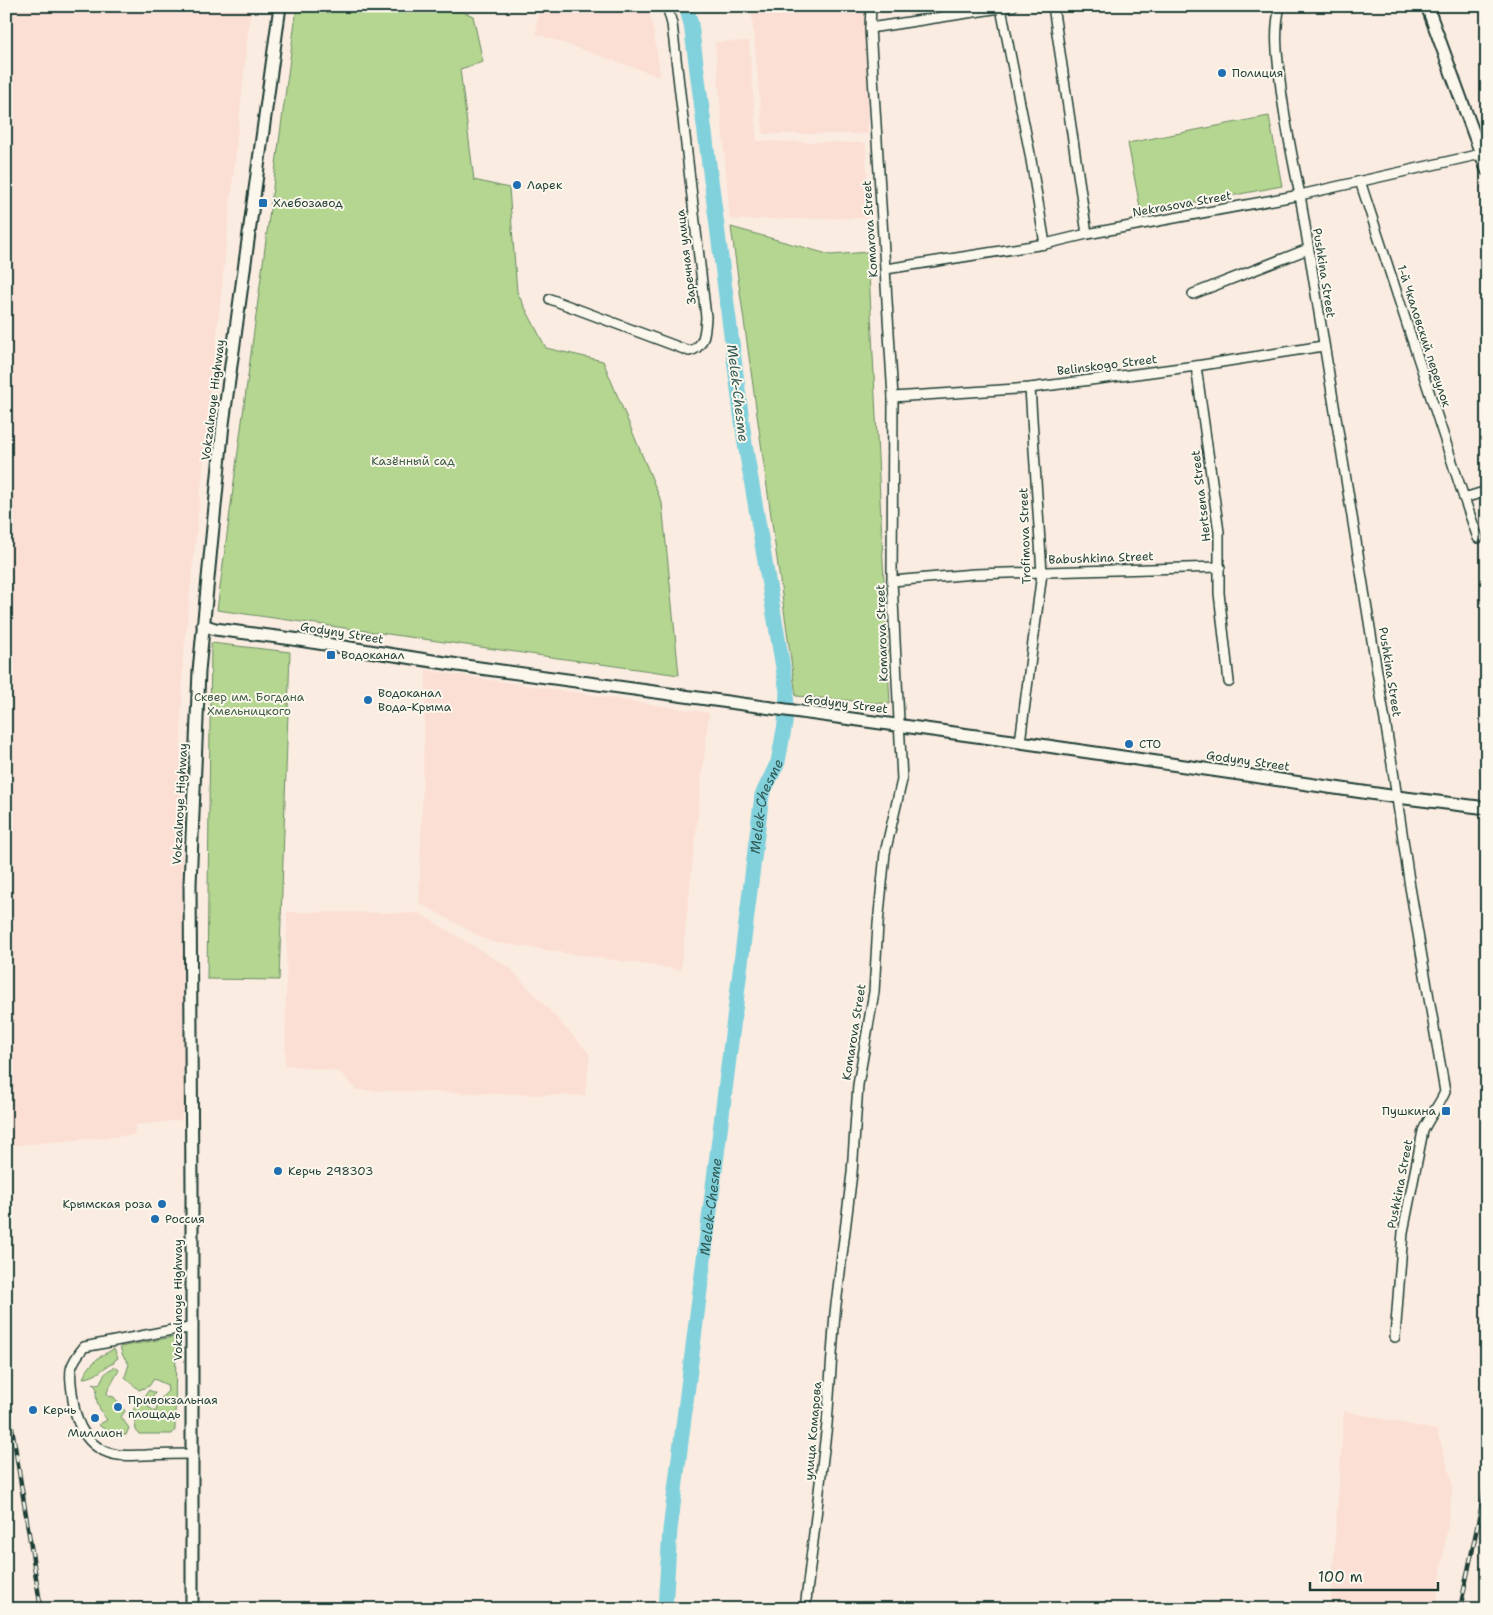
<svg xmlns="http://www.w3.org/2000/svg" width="1493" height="1615" viewBox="0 0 1493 1615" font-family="'Shantell Sans',sans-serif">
<rect width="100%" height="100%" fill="#fbece1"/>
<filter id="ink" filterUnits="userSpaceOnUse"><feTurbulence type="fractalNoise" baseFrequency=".02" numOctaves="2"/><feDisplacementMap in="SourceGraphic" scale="10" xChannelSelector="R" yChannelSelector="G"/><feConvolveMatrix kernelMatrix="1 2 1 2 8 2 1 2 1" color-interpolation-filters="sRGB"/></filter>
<g filter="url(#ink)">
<g fill="#fbdfd4">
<polygon points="6,6 251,6 183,662 181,734 184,1109 181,1120 136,1125 134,1135 6,1146"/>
<polygon points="539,6 649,6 661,77 536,34"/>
<polygon points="751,6 868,6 868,134 763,134"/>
<polygon points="749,41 757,141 866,143 868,218 730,220 715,42"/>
<polygon points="426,670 709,713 681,970 490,942 419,903"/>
<polygon points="287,912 419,913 510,968 590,1054 585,1096 356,1090 340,1072 285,1065"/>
<polygon points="1344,1411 1437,1430 1453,1485 1436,1609 1330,1609"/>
</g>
<g fill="#b4d690" stroke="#6a8a62">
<polygon points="297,6 450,6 473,16 483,62 460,69 474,180 509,188 517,292 546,348 603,361 662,503 679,675 217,610"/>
<polygon points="1269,116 1282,186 1141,213 1128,143"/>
<polygon points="731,227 831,255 868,252 890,704 796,696"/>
<polygon points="211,643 290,652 279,980 207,979"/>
<polygon points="173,1337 176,1339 175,1430 172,1434 139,1434 136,1430 133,1410 149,1390 155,1393 147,1406 156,1412 158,1401 168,1391 167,1385 154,1379 149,1386 139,1390 125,1377 129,1364 123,1356 120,1347"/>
<path d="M114 1349 118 1358 114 1361V1363C100 1368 99 1377 83 1378 90 1363 99 1356 114 1349Z"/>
<path d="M117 1367 119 1370 107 1392 108 1396 114 1397 125 1411 121 1417 129 1428 126 1435H116L98 1425 107 1420C100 1410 94 1401 97 1389L93 1383 99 1385C103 1376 106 1369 117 1367Z"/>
</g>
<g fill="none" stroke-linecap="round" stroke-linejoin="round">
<path stroke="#81d1dc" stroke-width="15" id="s1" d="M665 1609 670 1530 762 795 778 762 785 724 787 691 745 444 691 24 686 6"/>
<defs>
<g id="minor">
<polyline points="1053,6 1087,234"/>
<path d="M1280 6C1274 31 1277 54 1280 80 1284 119 1292 156 1300 195L1392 764 1410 887 1445 1092C1439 1106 1429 1117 1423 1131L1403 1232 1395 1337"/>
<polyline points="1001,8 1030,154 1045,244"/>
<polyline points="870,28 1013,6"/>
<polyline points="1360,181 1464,498 1478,538"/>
<polyline points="886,269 1045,244 1087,234 1300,195 1481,154"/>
<polyline points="1193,294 1308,249"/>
<path d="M550 299 689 351C705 348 705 331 706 317L672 24 667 6"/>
<polyline points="1196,366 1219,532 1219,593 1229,682"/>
<polyline points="893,397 1030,388 1196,366 1323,346"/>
<polyline points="1464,498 1487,491"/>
<polyline points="892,581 974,574 1220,567"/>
<polyline points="1020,742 1042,573 1030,388"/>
<path d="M192 1328 172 1330 84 1347C66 1369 70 1373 73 1400 76 1427 90 1451 118 1455 127 1456 137 1455 146 1455 161 1454 177 1454 192 1454"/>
<polyline points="805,1609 827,1424 835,1313 852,1173 858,1085 874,992 878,924 885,853 902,780 892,581 893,397 870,28 871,6"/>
</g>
<g id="major">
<polyline points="1427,6 1487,170"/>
<polyline points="203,625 215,629 293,639 458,665 1020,742 1397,797 1487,808"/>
<polyline points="192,1609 192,1189 190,884 199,671 223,424 280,6"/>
</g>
</defs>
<use href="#minor" stroke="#1f3d34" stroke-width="12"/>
<use href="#major" stroke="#1f3d34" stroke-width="15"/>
<use href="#minor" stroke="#fbf7ec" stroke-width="9"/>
<use href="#major" stroke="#fbf7ec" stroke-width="11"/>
<defs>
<g id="rail">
<polyline points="6,1390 41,1609"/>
<polyline points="1460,1609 1487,1480"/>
</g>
</defs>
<use href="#rail" stroke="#1f3d34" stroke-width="4.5"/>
<use href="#rail" stroke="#fbf7ec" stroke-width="2.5" stroke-dasharray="8" stroke-linecap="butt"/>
</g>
</g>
<g fill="#1f6fb2" stroke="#fbf7ec" stroke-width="2">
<circle cx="1222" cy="73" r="5"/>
<circle cx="517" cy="185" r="5"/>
<rect x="258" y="198" width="10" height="10" rx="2.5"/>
<rect x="326" y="650" width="10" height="10" rx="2.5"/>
<circle cx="368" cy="700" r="5"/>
<circle cx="1129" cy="744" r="5"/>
<rect x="1441" y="1106" width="10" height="10" rx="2.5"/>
<circle cx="278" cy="1171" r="5"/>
<circle cx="162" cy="1204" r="5"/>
<circle cx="155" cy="1219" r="5"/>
<circle cx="118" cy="1407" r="5"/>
<circle cx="33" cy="1410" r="5"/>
<circle cx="95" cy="1418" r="5"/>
</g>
<g text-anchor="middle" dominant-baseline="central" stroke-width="4" stroke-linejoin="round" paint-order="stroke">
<g font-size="12" fill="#1f3d34" stroke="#fbf7ec" text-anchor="start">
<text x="1232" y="73">Полиция</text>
<text x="527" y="185">Ларек</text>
<text x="273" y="203">Хлебозавод</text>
<text x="341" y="655">Водоканал</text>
<text x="378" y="693">Водоканал<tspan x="378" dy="14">Вода-Крыма</tspan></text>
<text x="1139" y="744">СТО</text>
<text x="1436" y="1111" text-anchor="end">Пушкина</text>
<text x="288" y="1171">Керчь 298303</text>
<text x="152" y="1204" text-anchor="end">Крымская роза</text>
<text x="165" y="1219">Россия</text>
<text x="128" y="1400">Привокзальная<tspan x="128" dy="14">площадь</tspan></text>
<text x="43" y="1410">Керчь</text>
<text x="95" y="1433" text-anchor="middle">Миллион</text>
</g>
<g font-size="12" fill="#1f3d34" stroke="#fbf7ec">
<text transform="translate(1182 204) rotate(-10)">Nekrasova Street</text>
<text transform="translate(870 229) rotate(-94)">Komarova Street</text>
<text transform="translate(686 257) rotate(-97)">Заречная улица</text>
<text transform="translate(1324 273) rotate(81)">Pushkina Street</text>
<text transform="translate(1424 336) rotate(72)">1-й Чкаловский переулок</text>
<text transform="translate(1107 365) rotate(-7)">Belinskogo Street</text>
<text transform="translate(213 400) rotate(-83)">Vokzalnoye Highway</text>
<text transform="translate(1201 496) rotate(-97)">Hertsena Street</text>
<text transform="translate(1025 536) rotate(-92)">Trofimova Street</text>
<text transform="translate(1101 558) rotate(-2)">Babushkina Street</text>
<text transform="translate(342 633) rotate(9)">Godyny Street</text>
<text transform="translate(882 633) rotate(-92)">Komarova Street</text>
<text transform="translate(1390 672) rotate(81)">Pushkina Street</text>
<text transform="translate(846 704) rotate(7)">Godyny Street</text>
<text transform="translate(1248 761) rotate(8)">Godyny Street</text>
<text transform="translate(180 804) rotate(-87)">Vokzalnoye Highway</text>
<text transform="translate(854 1032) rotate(-81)">Komarova Street</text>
<text transform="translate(1400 1184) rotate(-79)">Pushkina Street</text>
<text transform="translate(178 1300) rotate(-90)">Vokzalnoye Highway</text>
<text transform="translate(813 1431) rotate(-85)">улица Комарова</text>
</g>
<g font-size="12" fill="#3d5c46" stroke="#fbf7ec">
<text x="413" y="461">Казённый сад</text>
<text x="249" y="697">Сквер им. Богдана<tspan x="249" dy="14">Хмельницкого</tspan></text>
</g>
<g font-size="14" font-style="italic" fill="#335b56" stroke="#fbf7ec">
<text transform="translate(738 393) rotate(83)">Melek-Chesme</text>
<text stroke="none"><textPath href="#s1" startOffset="810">Melek-Chesme</textPath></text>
<text stroke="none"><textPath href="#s1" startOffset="405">Melek-Chesme</textPath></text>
</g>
</g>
<rect width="1493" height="1615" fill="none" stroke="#fbf7ec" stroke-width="25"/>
<rect x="12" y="12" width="1468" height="1590" fill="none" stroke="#1f3d34" stroke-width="2" filter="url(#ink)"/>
<path d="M1310 1582v8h128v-8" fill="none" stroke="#1f3d34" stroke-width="2.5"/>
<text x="1318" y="1582" font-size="15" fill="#1f3d34" stroke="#fbf7ec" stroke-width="4" paint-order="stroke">100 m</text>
</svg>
